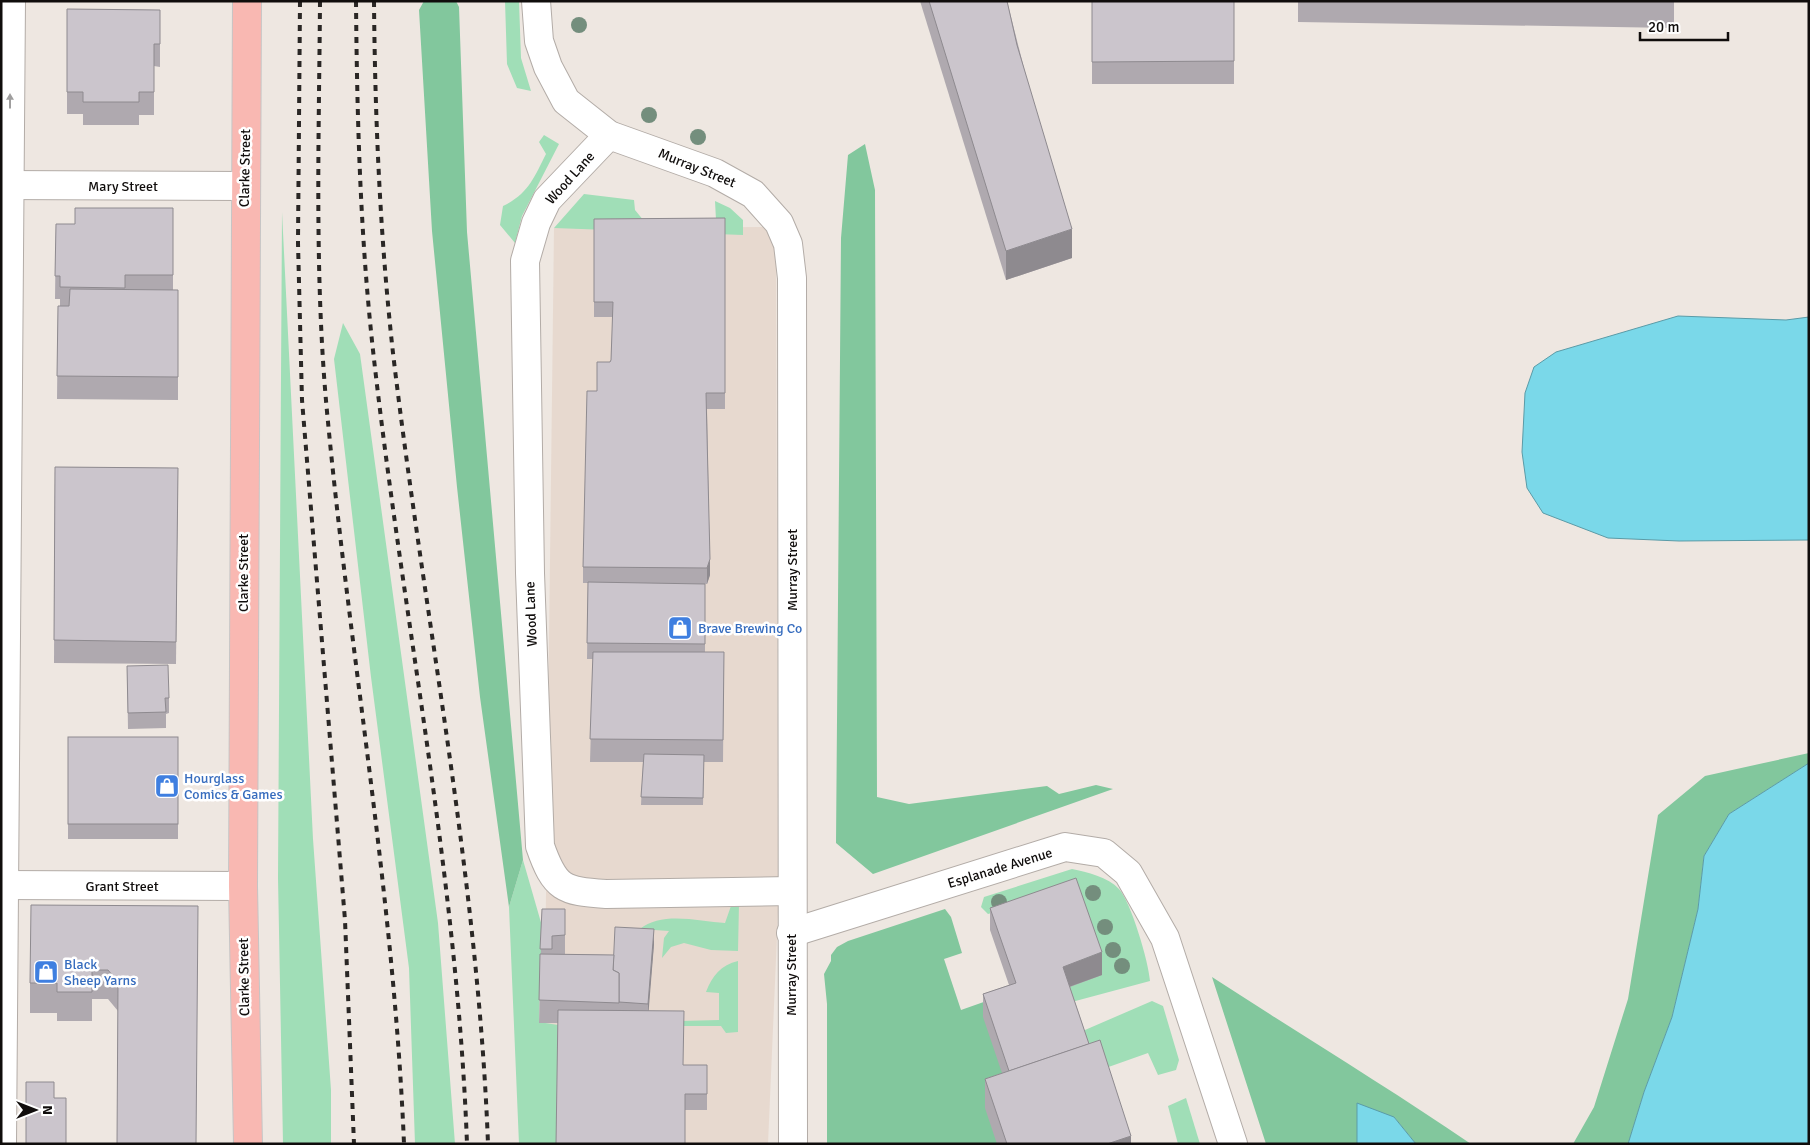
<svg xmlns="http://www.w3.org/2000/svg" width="1810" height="1145" viewBox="0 0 1810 1145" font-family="Signika,sans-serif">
<rect width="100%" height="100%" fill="#eee7e1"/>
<polygon fill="#e7d9cf" points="776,227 778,913 768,1144 543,1144 554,228"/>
<g fill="#a0deb7">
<polygon points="505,1 519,1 521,58 531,91 517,88 507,64"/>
<path d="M544 135 559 144 522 216 515 243 500 225 503 206C528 194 534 178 546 154L539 142Z"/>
<polygon points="584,194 634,200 635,210 644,221 716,220 715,201 730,208 743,220 743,235 554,228"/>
<polygon points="282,212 313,839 331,1090 331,1144 283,1144 278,878"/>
<polygon points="343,323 360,354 438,923 455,1144 415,1144 409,968 371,677 334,359"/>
<polygon points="523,860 542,926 539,1022 558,1025 557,1144 519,1144 509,907"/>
<path d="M1072 869C1087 872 1108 877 1119 889 1131 902 1149 963 1150 981L1068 1003 1009 908 988 914 981 907 984 897Z"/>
<path d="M732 903 739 904 738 951 711 950 684 943 671 947 662 958 664 938 669 931 640 929C661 911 699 921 725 923Z"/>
<path d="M738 961V1032L726 1033 721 1026H682L681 1021 719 1020V993L706 992C712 976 721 965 738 961Z"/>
<polygon points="1152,1001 1163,1006 1179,1060 1176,1070 1158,1075 1148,1053 1100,1070 1078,1033"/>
<polygon points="1186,1098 1200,1144 1178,1144 1168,1106"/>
</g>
<g fill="#82c79d">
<polygon points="424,1 456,1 459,7 467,232 523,860 509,907 480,697 457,487 432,231 419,10"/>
<polygon points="865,144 875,190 877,797 909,804 1047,786 1059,794 1096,785 1113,789 873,874 836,843 841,238 848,155"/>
<polygon points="1809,753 1809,763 1729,814 1704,856 1698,909 1672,1017 1644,1092 1628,1144 1573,1144 1594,1107 1628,999 1658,815 1705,776"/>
<polygon points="945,909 951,917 962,953 944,959 961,1010 1012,992 1011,1100 997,1144 827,1144 827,1004 824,974 831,961 831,955 837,947 848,941"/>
<path d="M1212 977C1298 1033 1386 1086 1471 1144H1416L1394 1117 1360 1144H1266Z"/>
</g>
<g fill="#7ad8e9" stroke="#5a9ba7">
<polygon points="1678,316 1786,320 1809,317 1809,540 1679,541 1608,538 1543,513 1527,488 1522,452 1525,393 1534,367 1556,352"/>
<polygon points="1809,763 1809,1144 1628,1144 1644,1092 1672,1017 1698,909 1704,856 1729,814"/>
<polygon points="1357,1103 1394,1117 1416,1144 1357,1144"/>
</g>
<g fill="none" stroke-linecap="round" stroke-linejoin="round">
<defs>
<g id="minor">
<polyline points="536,1 539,41 548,67 566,101 609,135 715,173 753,194 779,223 788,244 792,278 793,1144"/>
<path d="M609 135 547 200 536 223 525 261 530 573 540 846C555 889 563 891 606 894L791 891"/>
<polyline points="1,185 245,186"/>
<polyline points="1,885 243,886"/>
<polyline points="791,933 1065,847 1104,853 1128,873 1165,938 1233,1144"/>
<polyline points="2,1144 11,1"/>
</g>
<polyline id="major" points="247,1 243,886 248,1144"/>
</defs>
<use href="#minor" stroke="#b3aca7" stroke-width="30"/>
<use href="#major" stroke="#c6c5c5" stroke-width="30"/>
<use href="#minor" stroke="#fff" stroke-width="28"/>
<use href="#major" stroke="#f9b8b2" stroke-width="28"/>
<g stroke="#2a2725" stroke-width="4" stroke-dasharray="6 6" stroke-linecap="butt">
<polyline points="300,1 298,243 302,400 345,920 354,1144"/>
<path d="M320 1C319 141 314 282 328 422 351 663 394 901 404 1144"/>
<path d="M356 1C357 115 360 228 372 341 401 610 457 872 467 1144"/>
<path d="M374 1C375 119 380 236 393 353 424 617 478 878 488 1144"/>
</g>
</g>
<g fill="#748e7d">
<circle cx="579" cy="25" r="8"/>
<circle cx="649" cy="115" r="8"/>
<circle cx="698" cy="137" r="8"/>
<circle cx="1093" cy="893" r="8"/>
<circle cx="999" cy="902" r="8"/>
<circle cx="1105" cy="927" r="8"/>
<circle cx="1113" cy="950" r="8"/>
<circle cx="1122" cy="966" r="8"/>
</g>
<g fill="#afa9af">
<polygon points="920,1 1007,1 1072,258 1006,280"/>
<rect x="1092" y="1" width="142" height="83"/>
<polygon points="1298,1 1674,1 1674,28 1298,22"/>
<polygon points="67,9 160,10 160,67 154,66 154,115 139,115 139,125 83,125 83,114 67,114"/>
<polygon points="173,208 173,290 178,290 178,400 57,399 58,306 60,306 60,299 55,299 56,224 75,224"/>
<polygon points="725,218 725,409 707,409 710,575 707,584 686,584 705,584 705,652 724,652 723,762 704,762 703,805 641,805 643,762 590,762 593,659 587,659 588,583 583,583 583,567 597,391 611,360 613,317 594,317 594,219"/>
<polygon points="55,467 178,468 176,664 54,663"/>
<polygon points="127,666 169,698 169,713 166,714 166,728 128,729"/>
<rect x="68" y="737" width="110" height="102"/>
<polygon points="198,906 118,1011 108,999 92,999 92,1021 57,1021 57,1013 30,1013 30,983"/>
<polygon points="990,908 1102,975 1070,987 1089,1044 1131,1144 997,1144 985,1108 985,1079 1002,1073 983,1017 983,994 1009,985 990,930"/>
<polygon points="542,909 565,909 565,954 614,955 654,944 648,1010 683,1065 707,1065 707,1110 685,1110 558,1023 539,1023"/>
</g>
<g fill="#8e8a8f">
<polygon points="1072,229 1072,258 1006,280 1006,251"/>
<polygon points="710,559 710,575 707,584 707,568"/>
<polygon points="654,929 654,944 648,1019 648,1004"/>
<polygon points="1102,952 1102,975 1063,989 1063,967"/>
<polygon points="1131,1136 1131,1144 1107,1144"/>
</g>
<g fill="#cbc5cc" stroke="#8e8a8f">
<polygon points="929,1 1007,1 1017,45 1072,229 1006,251"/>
<polygon points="1092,1 1234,1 1234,61 1092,62"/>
<polygon points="67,9 160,10 160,44 154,44 154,92 139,92 139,102 83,102 83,92 67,92"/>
<polygon points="75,208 173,208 173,275 125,275 125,288 60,287 60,276 55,276 56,224 75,224"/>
<polygon points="725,218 725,393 706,393 710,559 707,568 583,567 587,391 597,391 597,362 610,362 611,360 613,302 594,302 594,219"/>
<polygon points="70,289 178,290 178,377 57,376 58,306 69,306"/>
<polygon points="55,467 178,468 176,642 54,640"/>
<polygon points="588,582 705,584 705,644 587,643"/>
<polygon points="593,652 724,652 723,740 590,739"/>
<polygon points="168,665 169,698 165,698 166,712 128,713 127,666"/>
<rect x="68" y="737" width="110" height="87"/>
<polygon points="644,754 704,755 703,798 641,797"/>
<polygon points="1076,878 1102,952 1063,967 1089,1044 1009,1071 983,994 1016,983 990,908"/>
<polygon points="31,905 198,906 196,1144 117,1144 118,982 108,970 92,970 92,992 57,992 57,983 30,983"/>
<polygon points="542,909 565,909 565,935 552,936 552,949 540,949"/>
<polygon points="615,927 654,929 648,1004 619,1002 619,973 613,970"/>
<polygon points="540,954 614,955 613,970 619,973 619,1003 539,1000"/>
<polygon points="558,1010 684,1011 683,1065 707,1065 707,1094 685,1094 685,1144 556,1144"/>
<polygon points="1100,1040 1131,1136 1107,1144 1007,1144 985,1079"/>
<polygon points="26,1082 54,1082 54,1098 66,1098 66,1144 26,1144"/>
</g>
<defs><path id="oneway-solid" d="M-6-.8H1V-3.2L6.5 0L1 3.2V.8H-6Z" transform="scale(1.25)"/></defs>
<use fill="#9f9e9e" href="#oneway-solid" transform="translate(10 101) rotate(-90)"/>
<defs>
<symbol id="shop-square" viewBox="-11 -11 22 22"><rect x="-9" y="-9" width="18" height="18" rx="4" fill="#3f7fe0" stroke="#fff"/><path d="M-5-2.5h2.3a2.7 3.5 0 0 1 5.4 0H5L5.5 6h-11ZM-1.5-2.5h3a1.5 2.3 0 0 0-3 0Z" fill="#fff"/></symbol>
</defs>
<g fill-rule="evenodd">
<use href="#shop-square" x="666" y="614" width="28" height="28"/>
<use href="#shop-square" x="153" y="772" width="28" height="28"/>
<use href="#shop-square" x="32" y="958" width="28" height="28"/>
</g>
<g text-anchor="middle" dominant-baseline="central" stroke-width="5" stroke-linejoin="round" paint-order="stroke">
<g font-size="14" fill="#100d0c" stroke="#fff">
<text transform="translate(245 168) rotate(-89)">Clarke Street</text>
<text transform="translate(697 168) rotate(22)">Murray Street</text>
<text transform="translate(570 178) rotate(-48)">Wood Lane</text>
<text x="123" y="186">Mary Street</text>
<text transform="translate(792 570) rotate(-90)">Murray Street</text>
<text transform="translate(243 573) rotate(-90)">Clarke Street</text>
<text transform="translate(531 614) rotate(-92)">Wood Lane</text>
<text transform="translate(1000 868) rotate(-17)">Esplanade Avenue</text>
<text x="122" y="886">Grant Street</text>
<text transform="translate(791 975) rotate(-90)">Murray Street</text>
<text transform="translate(244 977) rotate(-91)">Clarke Street</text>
</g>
<g font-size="14" fill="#366cbe" stroke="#fff" text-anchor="start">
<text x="698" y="628">Brave Brewing Co</text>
<text x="184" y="778">Hourglass<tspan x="184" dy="16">Comics &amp; Games</tspan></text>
<text x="64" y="964">Black<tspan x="64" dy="16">Sheep Yarns</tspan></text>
</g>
</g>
<rect width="1810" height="1145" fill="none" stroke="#100d0c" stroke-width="5"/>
<g transform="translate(35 1110) rotate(90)" stroke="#ffffff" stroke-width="4" paint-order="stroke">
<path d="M0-4L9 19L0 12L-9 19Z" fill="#100d0c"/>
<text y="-8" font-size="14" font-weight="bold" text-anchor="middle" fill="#100d0c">N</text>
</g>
<path d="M1640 32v8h88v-8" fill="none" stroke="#100d0c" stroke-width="2.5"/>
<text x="1648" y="32" font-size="15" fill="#100d0c" stroke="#ffffff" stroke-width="4" paint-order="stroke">20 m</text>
</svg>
